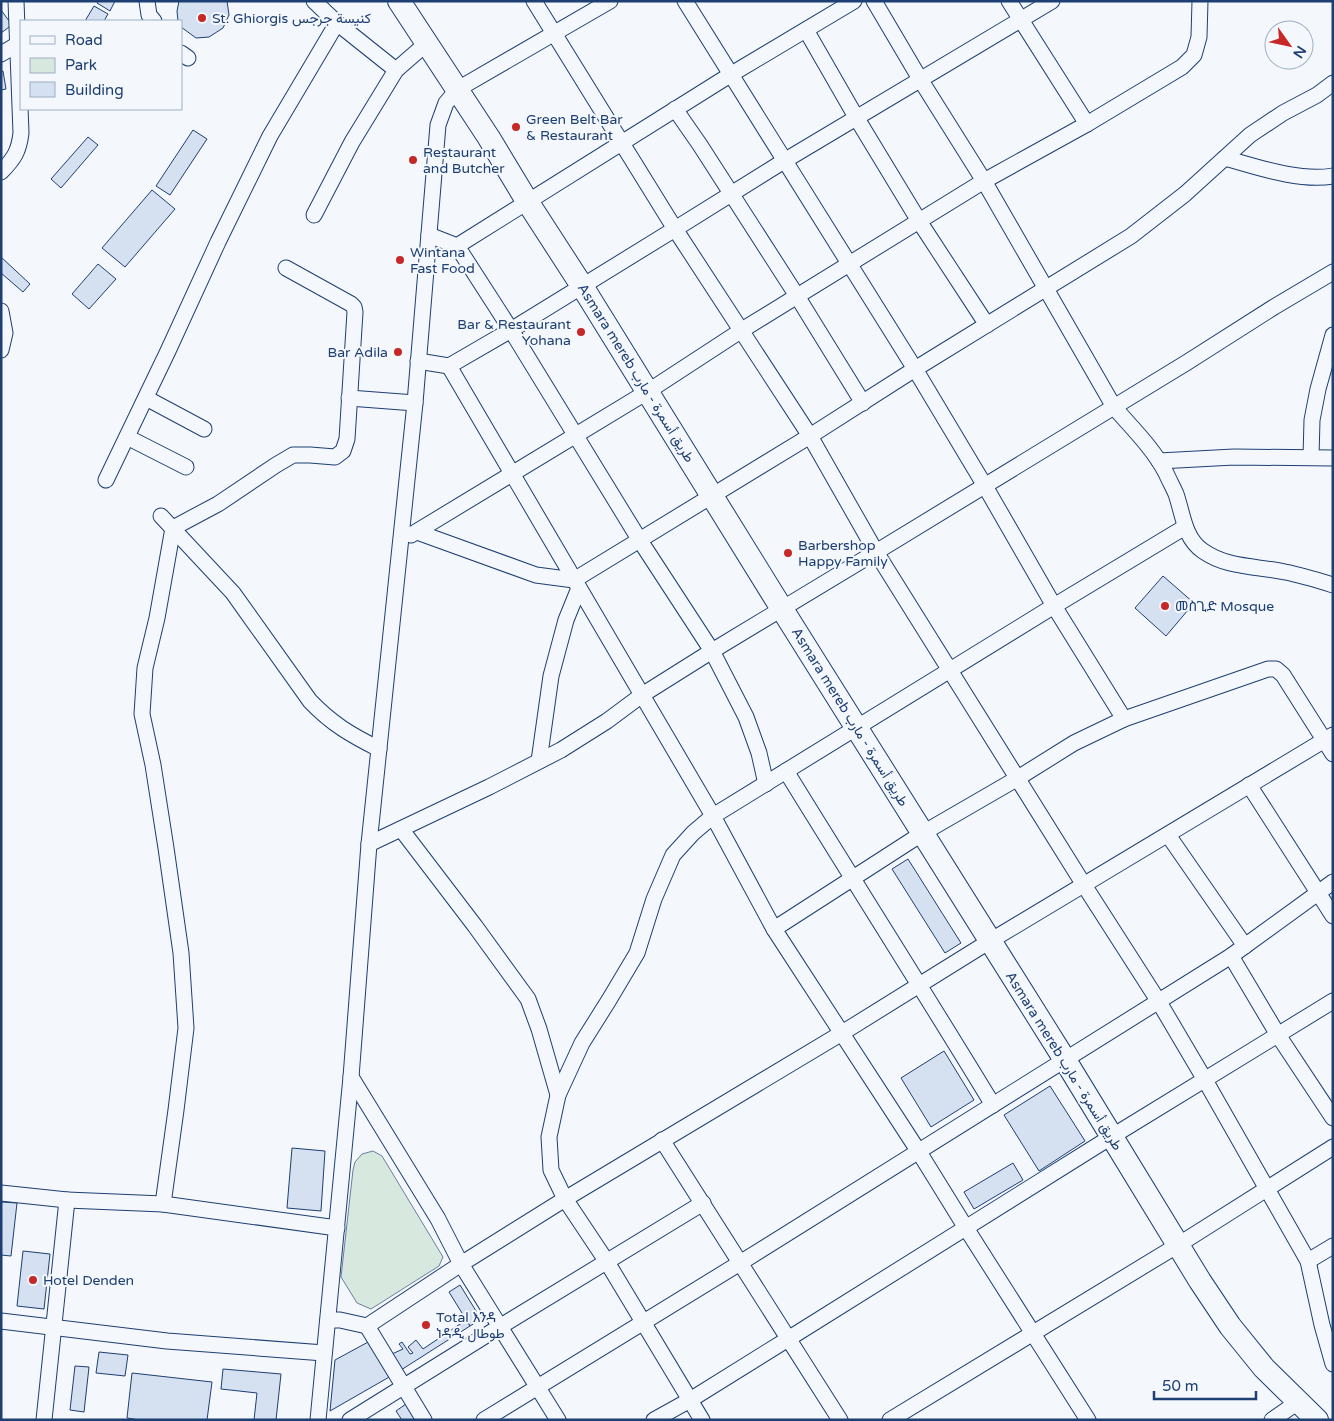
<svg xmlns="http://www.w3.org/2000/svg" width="1334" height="1421" viewBox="0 0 1334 1421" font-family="'Varela Round',Vazirmatn,'Noto Sans Ethiopic',sans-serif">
<rect width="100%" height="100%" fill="#f4f7fb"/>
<polygon fill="#d7e8df" stroke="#687fa3" points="373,1151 382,1156 443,1257 439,1266 371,1309 357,1303 341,1277 353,1170 355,1162 362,1154"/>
<g fill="#d5e0f0" stroke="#1d3f73">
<polygon points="98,1 115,1 110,11 97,3"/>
<polygon points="179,1 227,1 229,15 223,28 209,37 196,38 181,27 181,21 178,21 177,11"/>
<polygon points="94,6 108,14 104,21 85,21"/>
<polygon points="1,10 12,25 1,33"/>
<polygon points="1,71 3,71 6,89 1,90"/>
<polygon points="193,130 207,139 170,195 156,186"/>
<polygon points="88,137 98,145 61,188 51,179"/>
<polygon points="152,190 175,209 125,267 102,248"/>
<polygon points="1,257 30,284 23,292 1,273"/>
<polygon points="98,264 116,279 89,309 72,294"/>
<polygon points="1163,576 1194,603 1166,636 1135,608"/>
<polygon points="908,859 961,943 945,953 892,869"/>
<polygon points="944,1051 974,1100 931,1127 901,1078"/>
<polygon points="1050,1086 1085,1141 1039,1171 1004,1115"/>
<polygon points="292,1148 325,1151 321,1211 287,1208"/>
<polygon points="1013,1163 1023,1180 974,1209 964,1192"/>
<polygon points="1,1202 17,1203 11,1256 1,1255"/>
<polygon points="23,1251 50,1254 44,1309 17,1306"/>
<polygon points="460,1285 481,1319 470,1326 449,1292"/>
<polygon points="466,1320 470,1326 401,1370 392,1354 403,1349 399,1344 402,1342 410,1354 413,1353 408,1347 416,1340 423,1349"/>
<polygon points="370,1341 391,1376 330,1411 335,1360"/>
<polygon points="99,1352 128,1355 125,1376 96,1373"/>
<polygon points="75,1366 89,1367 84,1412 70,1410"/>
<polygon points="223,1369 281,1374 276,1420 254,1420 257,1393 221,1389"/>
<polygon points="132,1373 212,1382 207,1420 140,1420 127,1418"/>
<polygon points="406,1404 416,1420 402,1420 396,1411"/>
</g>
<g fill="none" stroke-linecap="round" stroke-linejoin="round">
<defs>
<g id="minor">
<polyline points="147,1 149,15 154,21"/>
<polyline points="314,1 337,23 396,70"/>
<polyline points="534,1 675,229 810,436 876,552 1084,885 1159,1002 1205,1080 1308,1261 1322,1325 1333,1364"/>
<polyline points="685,1 915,369 985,486 1054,606 1124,719"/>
<path d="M874 1 920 79 984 181 1114 407C1132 428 1153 448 1166 473 1169 480 1173 487 1176 494 1183 514 1184 538 1203 551 1227 568 1257 566 1285 572 1301 575 1317 580 1333 585"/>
<polyline points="1009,1 1087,124"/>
<polyline points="806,30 856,117 919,221 987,325"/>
<polyline points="181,53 188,58"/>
<polyline points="1,54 18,44"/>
<polyline points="675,109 700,145 797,296 863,403"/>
<path d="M1225 158C1257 167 1300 182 1333 176"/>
<path d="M1 172C14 159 19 151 21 133L16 1"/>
<polyline points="314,215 352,142 396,70 427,43"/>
<polyline points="429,235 457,246 511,330 639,539 712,651 746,717 759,753 766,784"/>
<polyline points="457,246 730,75 854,1"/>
<polyline points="1,311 5,333 1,350"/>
<polyline points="418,361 449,366 511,330 675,229 784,161 1052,1"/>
<polyline points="449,366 713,816 774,929 919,1152 966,1228 1088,1420"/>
<polyline points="146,398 204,429"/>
<polyline points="349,398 415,403"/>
<polyline points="127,437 186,467"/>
<polyline points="1311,457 1312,420 1318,389 1333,335"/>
<polyline points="1159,461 1234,457 1333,458"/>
<polyline points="106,480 168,351 218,242 270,136 337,23"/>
<path d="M161 516 233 593 310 701C332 724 351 735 379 749"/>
<polyline points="417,532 536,575 574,580 810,436 915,369 1131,236 1185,194 1250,135 1283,113 1317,95 1333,83"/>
<polyline points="411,535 647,392 742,330 984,181 1087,124 1182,67 1194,55 1199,37 1200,1"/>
<polyline points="539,761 551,676 566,620 579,588"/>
<path d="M786 771C855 883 925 993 993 1105"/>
<polyline points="1249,785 1333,916"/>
<polyline points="401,829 475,926 528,999 539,1029 558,1095"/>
<polyline points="1168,835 1245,946"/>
<polyline points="369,844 489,787 561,750 607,721 642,695 712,651 876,552 1186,363 1274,307 1333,272"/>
<polyline points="774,929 923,833 1018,778 1074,743 1124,719 1268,669 1276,669 1283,675 1333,754"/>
<polyline points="1231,956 1278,1035 1333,1118"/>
<polyline points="351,1077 438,1219 461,1264 558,1420"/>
<polyline points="662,1140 840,1420"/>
<polyline points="1,1193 67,1200 44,1420"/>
<polyline points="67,1200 163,1204 337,1228"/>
<polyline points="163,1204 176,1110 186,1028 181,953 166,848 153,765 142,714 145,668 157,618 173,528 218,504 276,465 293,455 310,455 335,457 343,451 347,439 355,312 354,307 351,304 286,268"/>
<polyline points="1308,1261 1333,1246"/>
<polyline points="328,1320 340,1320 367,1326 461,1264 565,1199 842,1033 990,941 1333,735"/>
<polyline points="1,1321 167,1341 324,1353"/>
<polyline points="367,1326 424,1420"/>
<polyline points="318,1420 351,1077 369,844 415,403 438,125 446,103 458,89 610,1"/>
<polyline points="350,1420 501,1326 703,1203"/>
<polyline points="484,1420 740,1263 1231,956 1333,882"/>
<polyline points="654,1420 690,1400 788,1339 1111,1137 1333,1001"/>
<polyline points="702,1420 607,1262 565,1199 551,1170 549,1137 558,1095 582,1043 609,1000 637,953 654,899 673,855 693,833 713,816 1054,606 1185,527"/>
<polyline points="890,1420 1178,1245 1333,1147"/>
<polyline points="1272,1420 1298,1402"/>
</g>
<polyline id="highway" points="399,1 489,138 527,201 582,286 782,609 1065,1060 1200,1281 1230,1326 1264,1368 1317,1420"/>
</defs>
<use href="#minor" stroke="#1d3f73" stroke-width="17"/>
<use href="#highway" stroke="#1d3f73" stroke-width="24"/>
<use href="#minor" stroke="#f4f7fb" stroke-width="15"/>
<use href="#highway" stroke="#f4f7fb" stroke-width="22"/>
</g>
<g fill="#c62828" stroke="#f4f7fb" stroke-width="2">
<circle cx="202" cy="18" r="5"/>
<circle cx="516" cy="127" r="5"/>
<circle cx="413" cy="160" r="5"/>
<circle cx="400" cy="260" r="5"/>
<circle cx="581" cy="332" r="5"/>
<circle cx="398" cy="352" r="5"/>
<circle cx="788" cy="553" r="5"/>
<circle cx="1165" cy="606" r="5"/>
<circle cx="33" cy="1280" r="5"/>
<circle cx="426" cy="1325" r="5"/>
</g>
<g text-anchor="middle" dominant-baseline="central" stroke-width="4" stroke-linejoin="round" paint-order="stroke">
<g font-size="14" fill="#1d3f73" stroke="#f4f7fb" text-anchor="start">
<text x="212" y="18">St. Ghiorgis كنيسة جرجس</text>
<text x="526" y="119">Green Belt Bar<tspan x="526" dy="16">&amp; Restaurant</tspan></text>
<text x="423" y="152">Restaurant<tspan x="423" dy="16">and Butcher</tspan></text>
<text x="410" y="252">Wintana<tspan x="410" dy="16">Fast Food</tspan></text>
<text x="571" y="324" text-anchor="end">Bar &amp; Restaurant<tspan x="571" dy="16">Yohana</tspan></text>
<text x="388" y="352" text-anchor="end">Bar Adila</text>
<text x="798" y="545">Barbershop<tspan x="798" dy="16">Happy Family</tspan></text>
<text x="1175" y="606">መስጊድ Mosque</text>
<text x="43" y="1280">Hotel Denden</text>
<text x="436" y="1317">Total እንዳ<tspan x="436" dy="16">ነዳዲ طوطال</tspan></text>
</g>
<g font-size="14" fill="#1d3f73" stroke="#f4f7fb">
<text transform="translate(636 373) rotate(58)">Asmara mereb طريق أسمرة - مارب</text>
<text transform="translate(850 717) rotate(58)">Asmara mereb طريق أسمرة - مارب</text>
<text transform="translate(1064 1061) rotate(58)">Asmara mereb طريق أسمرة - مارب</text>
</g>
</g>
<rect width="1334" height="1421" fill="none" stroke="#1d3f73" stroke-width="5"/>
<rect x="20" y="20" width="162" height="90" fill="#f4f7fb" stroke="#9eadc5"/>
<rect x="30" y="36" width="25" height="8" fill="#f4f7fb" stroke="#9eadc5"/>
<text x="65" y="45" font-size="15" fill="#1d3f73">Road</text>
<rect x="30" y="58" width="25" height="15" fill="#d7e8df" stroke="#9eadc5"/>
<text x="65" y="70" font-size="15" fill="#1d3f73">Park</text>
<rect x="30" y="82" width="25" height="15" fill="#d5e0f0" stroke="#9eadc5"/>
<text x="65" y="95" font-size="15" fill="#1d3f73">Building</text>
<g transform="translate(1289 45) rotate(123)"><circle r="24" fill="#f4f7fb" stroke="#9eadc5"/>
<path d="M0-4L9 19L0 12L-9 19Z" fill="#c62828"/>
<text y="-8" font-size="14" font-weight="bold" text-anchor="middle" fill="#1d3f73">N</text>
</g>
<path d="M1154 1391v8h102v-8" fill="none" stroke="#1d3f73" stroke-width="2.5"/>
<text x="1162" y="1391" font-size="15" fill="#1d3f73" stroke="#f4f7fb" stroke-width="4" paint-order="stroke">50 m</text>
</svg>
